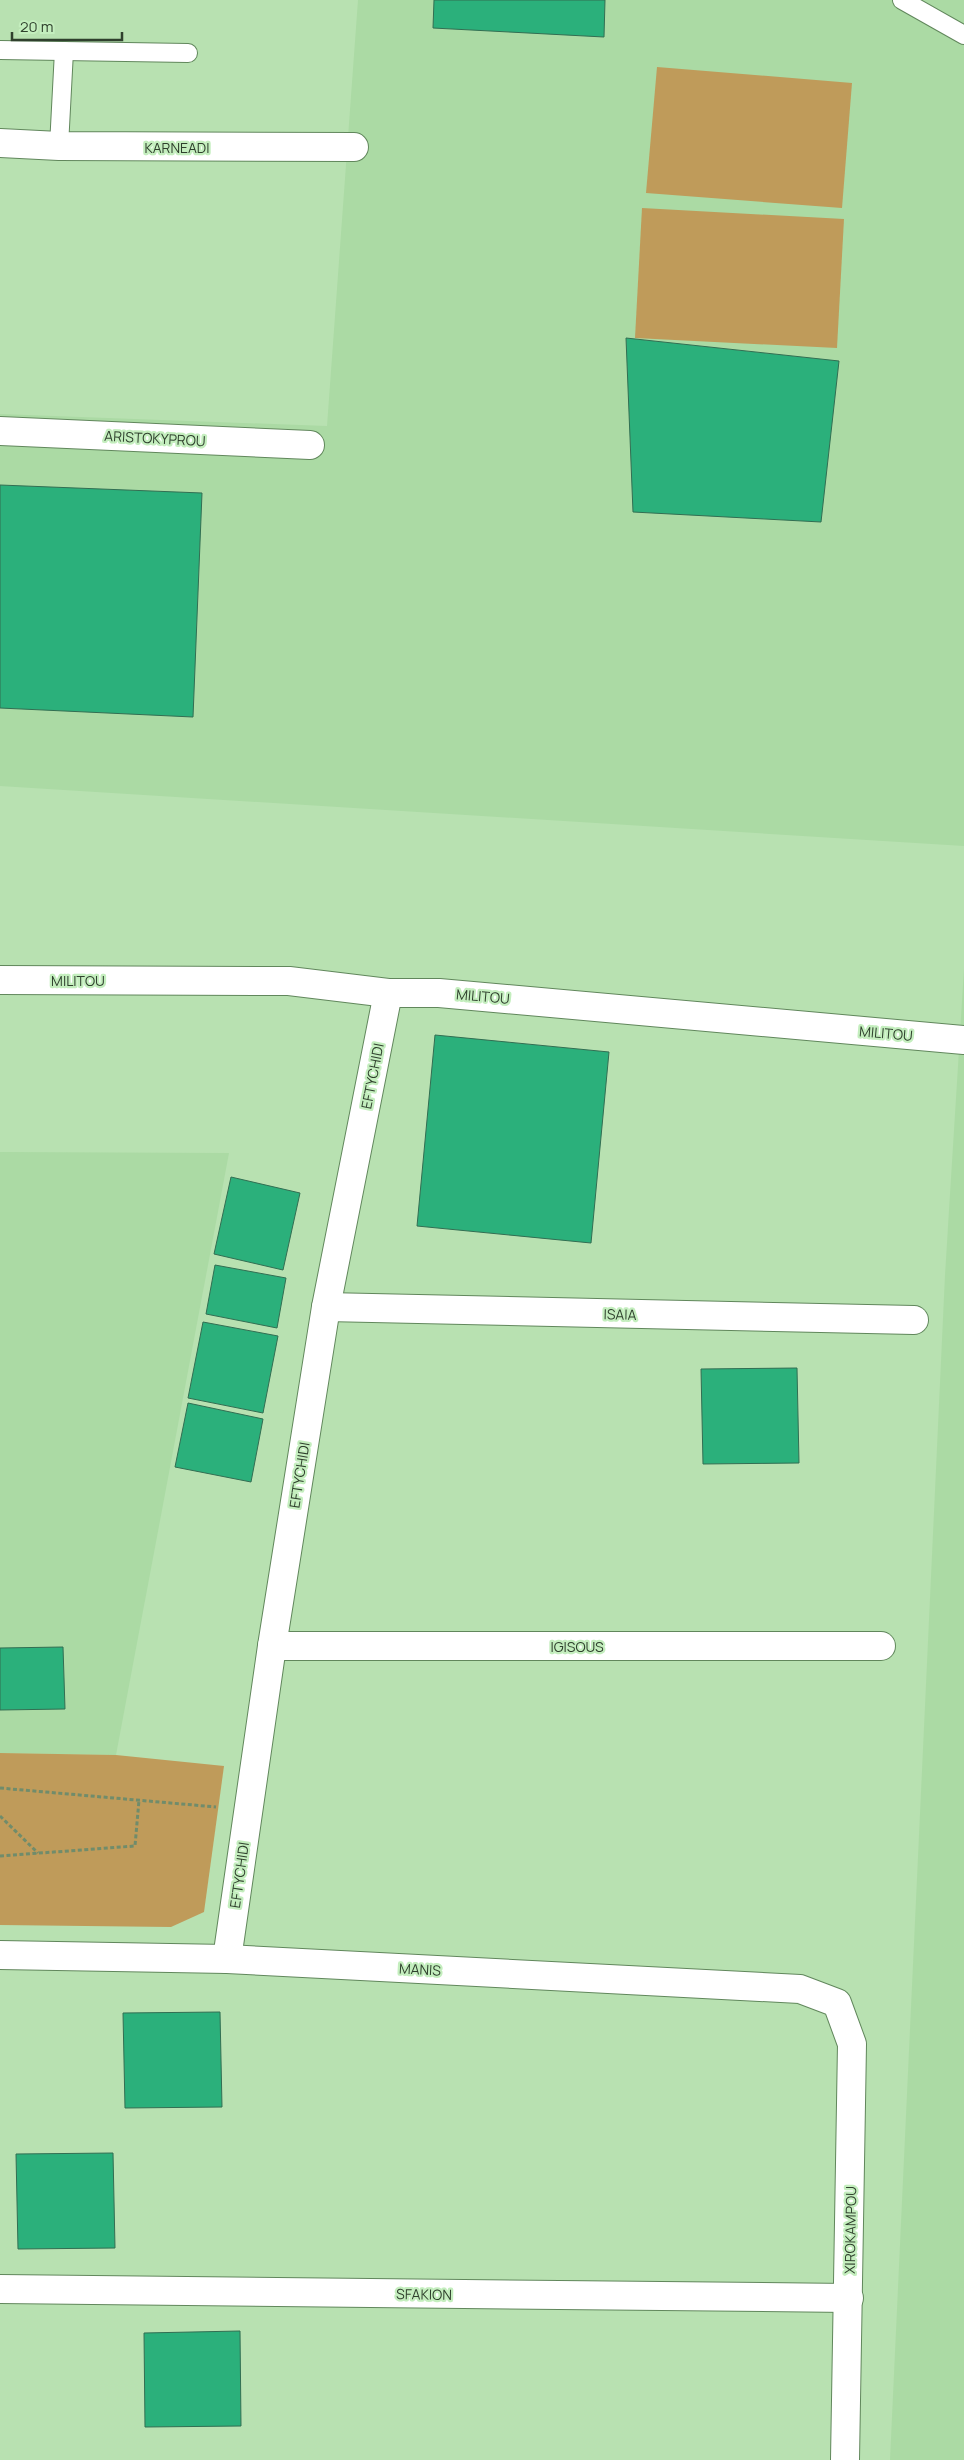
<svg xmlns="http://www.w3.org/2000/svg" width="964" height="2460" viewBox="0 0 964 2460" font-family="Manrope,sans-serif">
<rect width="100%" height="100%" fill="#b8e1b1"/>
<g fill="#abdaa4">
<polygon points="358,0 964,0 964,846 0,786 0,414 327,426"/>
<polygon points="964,969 964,2460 890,2460 945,1275"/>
<polygon points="0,1152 229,1153 116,1755 0,1753"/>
</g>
<g fill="#bf9b5a">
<polygon points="657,67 852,83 842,208 646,193"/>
<polygon points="642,208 844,219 837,348 635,338"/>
<polygon points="0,1753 116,1755 224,1766 204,1912 171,1927 0,1925"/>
</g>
<g fill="#2bb07b" stroke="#326e52">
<polygon points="434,0 605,0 604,37 433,28"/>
<polygon points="626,338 839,361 821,522 633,512"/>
<polygon points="0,485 202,493 193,717 0,708"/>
<polygon points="435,1035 609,1052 591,1243 417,1226"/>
<polygon points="231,1177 300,1193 283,1270 214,1254"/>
<polygon points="215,1265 286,1278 277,1328 206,1314"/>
<polygon points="203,1322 278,1336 263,1413 188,1398"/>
<polygon points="797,1368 799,1463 703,1464 701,1369"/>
<polygon points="188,1403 263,1419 251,1482 175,1467"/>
<polygon points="63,1647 65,1709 0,1710 0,1648"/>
<polygon points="220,2012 222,2107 125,2108 123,2013"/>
<polygon points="113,2153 115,2248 18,2249 16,2154"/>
<polygon points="240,2331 241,2426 145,2427 144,2333"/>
</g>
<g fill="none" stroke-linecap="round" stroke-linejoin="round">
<defs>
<g id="service">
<polyline points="902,0 964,35"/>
<polyline points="0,50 188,53"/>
<polyline points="59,146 64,51"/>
</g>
<g id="minor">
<polyline points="0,143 59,146 354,147"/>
<polyline points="0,431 310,445"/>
<polyline points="0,980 289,981 388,993 439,993 964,1040"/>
<polyline points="326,1307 914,1320"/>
<polyline points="272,1646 881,1646"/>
<polyline points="0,1955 227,1959 800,1989 837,2003 852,2044 845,2460"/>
<polyline points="227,1959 272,1646 326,1307 388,993"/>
<polyline points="0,2289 849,2298"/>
</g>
</defs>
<use href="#service" stroke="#61875c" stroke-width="20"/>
<use href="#minor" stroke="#61875c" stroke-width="30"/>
<g stroke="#708c6b" stroke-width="3" stroke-dasharray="4 2.5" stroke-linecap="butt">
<polyline points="0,1788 216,1807"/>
<polyline points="0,1816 38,1853"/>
<polyline points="0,1856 135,1846 139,1800"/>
</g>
<use href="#service" stroke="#fff" stroke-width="18"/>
<use href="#minor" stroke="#fff" stroke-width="28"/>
</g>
<g text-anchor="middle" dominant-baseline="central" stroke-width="4.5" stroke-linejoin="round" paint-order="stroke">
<g font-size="14" fill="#2f402d" stroke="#c4eebe">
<text x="177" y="147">KARNEADI</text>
<text transform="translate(155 438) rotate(3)">ARISTOKYPROU</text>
<text x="78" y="980">MILITOU</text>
<text transform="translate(483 996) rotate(5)">MILITOU</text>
<text transform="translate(886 1033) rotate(5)">MILITOU</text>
<text transform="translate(372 1076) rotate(-79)">EFTYCHIDI</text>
<text transform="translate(620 1314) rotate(1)">ISAIA</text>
<text transform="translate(299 1475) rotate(-81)">EFTYCHIDI</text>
<text x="577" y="1646">IGISOUS</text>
<text transform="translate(239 1875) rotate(-82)">EFTYCHIDI</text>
<text transform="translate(420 1969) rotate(3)">MANIS</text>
<text transform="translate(850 2230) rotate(-89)">XIROKAMPOU</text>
<text transform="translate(424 2294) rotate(1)">SFAKION</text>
</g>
</g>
<path d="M12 32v8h110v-8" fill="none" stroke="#2f402d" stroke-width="2.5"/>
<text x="20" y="32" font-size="15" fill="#2f402d" stroke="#c4eebe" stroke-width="4" paint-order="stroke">20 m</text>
</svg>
